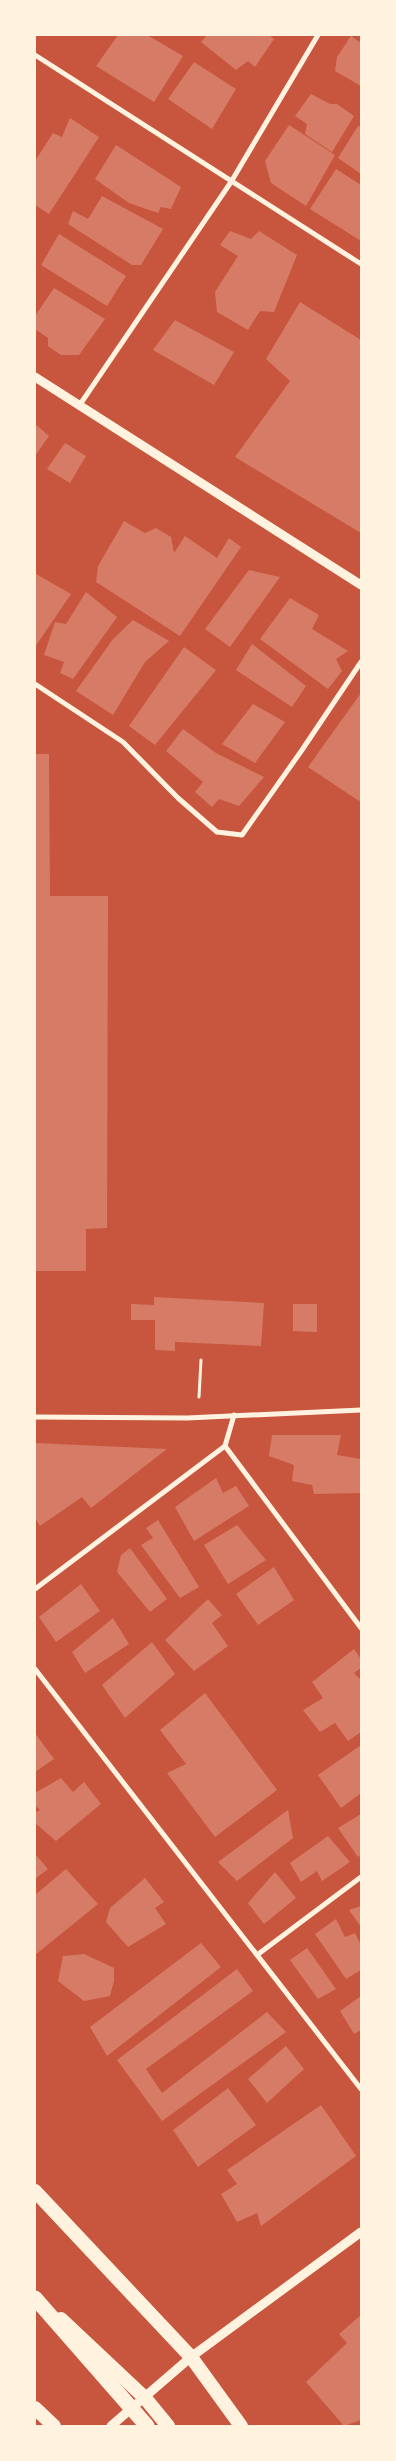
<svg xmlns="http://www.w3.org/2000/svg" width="396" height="2461" viewBox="0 0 396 2461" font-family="Overpass,sans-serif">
<rect width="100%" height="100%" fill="#c8553d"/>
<g fill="#d67c66">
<polygon points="118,35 147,35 183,56 154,102 96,66"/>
<polygon points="207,35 269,35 274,39 255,67 248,61 236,70 201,42"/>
<polygon points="351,36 361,43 361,86 335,71 337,57"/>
<polygon points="194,62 236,89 212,129 168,99"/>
<polygon points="311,94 330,104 337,104 354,116 332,152 305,134 307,124 295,116"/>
<polygon points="70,118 99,137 49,214 35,205 35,161 53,133 62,137"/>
<polygon points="289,125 335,155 306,206 271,183 265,161"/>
<polygon points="358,126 361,127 361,174 338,158"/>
<polygon points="116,145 181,187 171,209 161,207 158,213 129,203 95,179"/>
<polygon points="336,169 361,185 361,241 310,209"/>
<polygon points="102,196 163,229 141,265 132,265 68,224 73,211 88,219"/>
<polygon points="230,231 251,239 259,231 297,255 274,312 260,311 248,330 217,312 215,292 238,256 220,245"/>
<polygon points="59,234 126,276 107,306 41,265"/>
<polygon points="54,288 105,319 79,355 61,355 48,346 48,338 35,329 35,316"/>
<polygon points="300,302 361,340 361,533 235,457 290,381 266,359"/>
<polygon points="175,320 234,352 214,385 153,350"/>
<polygon points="35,424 49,436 35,456"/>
<polygon points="65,443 86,456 70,483 47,469"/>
<polygon points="124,521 145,533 156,528 171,537 174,553 185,536 217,558 229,538 241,547 180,636 96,582 98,566"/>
<polygon points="249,570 280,577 230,647 205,629"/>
<polygon points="36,574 71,594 35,647 35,575"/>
<polygon points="86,592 117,617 73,679 60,673 64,662 44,655 55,622 66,624"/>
<polygon points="290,598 319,615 312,629 348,651 336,659 342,671 328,689 260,639"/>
<polygon points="133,620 169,641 145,662 113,715 76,691 113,639"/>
<polygon points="252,644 306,686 292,707 236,670"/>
<polygon points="184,647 216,670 155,745 129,726"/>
<polygon points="361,693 361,799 359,801 308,767"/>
<polygon points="253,704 285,722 255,763 222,744"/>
<polygon points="183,729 216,753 264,777 239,806 219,799 212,807 195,792 203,782 166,751"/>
<polygon points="35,754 49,754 50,896 108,896 107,1228 86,1229 86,1271 35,1271"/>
<polygon points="154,1297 264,1303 261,1346 175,1342 175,1351 155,1350 155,1320 131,1320 131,1304 154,1305"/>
<polygon points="293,1304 317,1304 317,1332 293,1331"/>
<polygon points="272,1435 341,1435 337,1455 361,1459 361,1493 314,1494 312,1485 292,1481 294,1465 269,1456"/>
<polygon points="35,1443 167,1449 91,1508 82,1497 40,1526 35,1518"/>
<polygon points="216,1478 223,1493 236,1486 249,1506 194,1541 175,1507"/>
<polygon points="158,1520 199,1587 180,1598 141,1545 153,1538 146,1528"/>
<polygon points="237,1525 266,1560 228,1584 204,1545"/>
<polygon points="130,1548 167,1599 150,1612 117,1572 121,1555"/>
<polygon points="274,1567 294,1600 258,1625 236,1594"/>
<polygon points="81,1584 100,1611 56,1642 39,1617"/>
<polygon points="208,1599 222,1615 212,1623 228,1646 194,1671 165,1640"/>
<polygon points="113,1618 129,1644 85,1673 72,1652"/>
<polygon points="152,1642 175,1674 125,1718 102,1685"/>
<polygon points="354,1649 361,1659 361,1668 354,1673 361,1680 361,1732 348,1741 335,1723 320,1732 303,1710 323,1698 312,1682"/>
<polygon points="205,1693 277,1790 215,1837 167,1773 186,1764 160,1730"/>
<polygon points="35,1733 54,1759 35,1772"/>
<polygon points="361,1745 361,1793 341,1808 318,1775"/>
<polygon points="61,1778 73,1792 84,1782 101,1804 56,1841 35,1823 35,1813 40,1810 35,1805 35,1793"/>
<polygon points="288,1810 293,1838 237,1881 218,1862"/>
<polygon points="361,1814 361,1854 358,1857 338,1828"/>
<polygon points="328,1836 350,1862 322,1881 317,1871 301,1882 290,1863"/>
<polygon points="35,1854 48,1869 35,1879"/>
<polygon points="66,1869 98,1904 35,1955 35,1895"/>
<polygon points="275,1872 296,1898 264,1924 248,1903"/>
<polygon points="145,1878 164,1902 155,1908 166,1924 128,1947 106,1922 110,1908"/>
<polygon points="361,1906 361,1927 349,1910"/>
<polygon points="336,1919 345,1937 355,1933 361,1945 361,1970 346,1979 315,1934"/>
<polygon points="201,1943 221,1967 107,2056 90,2027"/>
<polygon points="307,1948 336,1989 318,1999 290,1960"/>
<polygon points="84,1954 114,1968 114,1981 110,1996 84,2001 58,1981 63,1956"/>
<polygon points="237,1969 253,1991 146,2069 162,2093 267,2012 286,2032 162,2121 117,2060"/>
<polygon points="361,1996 361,2030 354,2034 340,2011"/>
<polygon points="286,2046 304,2069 267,2103 248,2079"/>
<polygon points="228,2088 256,2125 198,2167 173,2130"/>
<polygon points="321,2105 356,2156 261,2226 257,2213 237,2222 221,2194 237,2184 227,2170"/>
<polygon points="361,2315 361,2420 344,2426 306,2382 347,2343 339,2334"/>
</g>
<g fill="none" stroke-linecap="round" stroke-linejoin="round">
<polyline stroke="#fff3e0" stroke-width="3" points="199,1397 201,1360"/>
<g stroke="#fff3e0" stroke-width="5">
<polyline points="35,55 361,264"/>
<polyline points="79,406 231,182 318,35"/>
<polyline points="35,684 123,742 178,798 217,832 242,835 302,750 361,662"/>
<polyline points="35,1417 187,1418 361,1410"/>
<polyline points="225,1446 361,1628"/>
<polyline points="225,1446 234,1415"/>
<polyline points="35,1589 225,1446"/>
<polyline points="35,1669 361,2089"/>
<polyline points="257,1955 361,1877"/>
</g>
<g stroke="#fff3e0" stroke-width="9">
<polyline points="35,377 361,585"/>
<polyline points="111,2426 191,2357 361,2232"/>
</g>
<g stroke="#fff3e0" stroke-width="14">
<polyline points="35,2191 191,2357 241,2426"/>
<polyline points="61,2319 145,2398 168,2426"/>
<polyline points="35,2408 54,2426"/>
</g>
<polyline stroke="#fff3e0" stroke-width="15" points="35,2298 147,2426"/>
</g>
<rect width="396" height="2461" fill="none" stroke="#fff3e0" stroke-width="72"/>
</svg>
